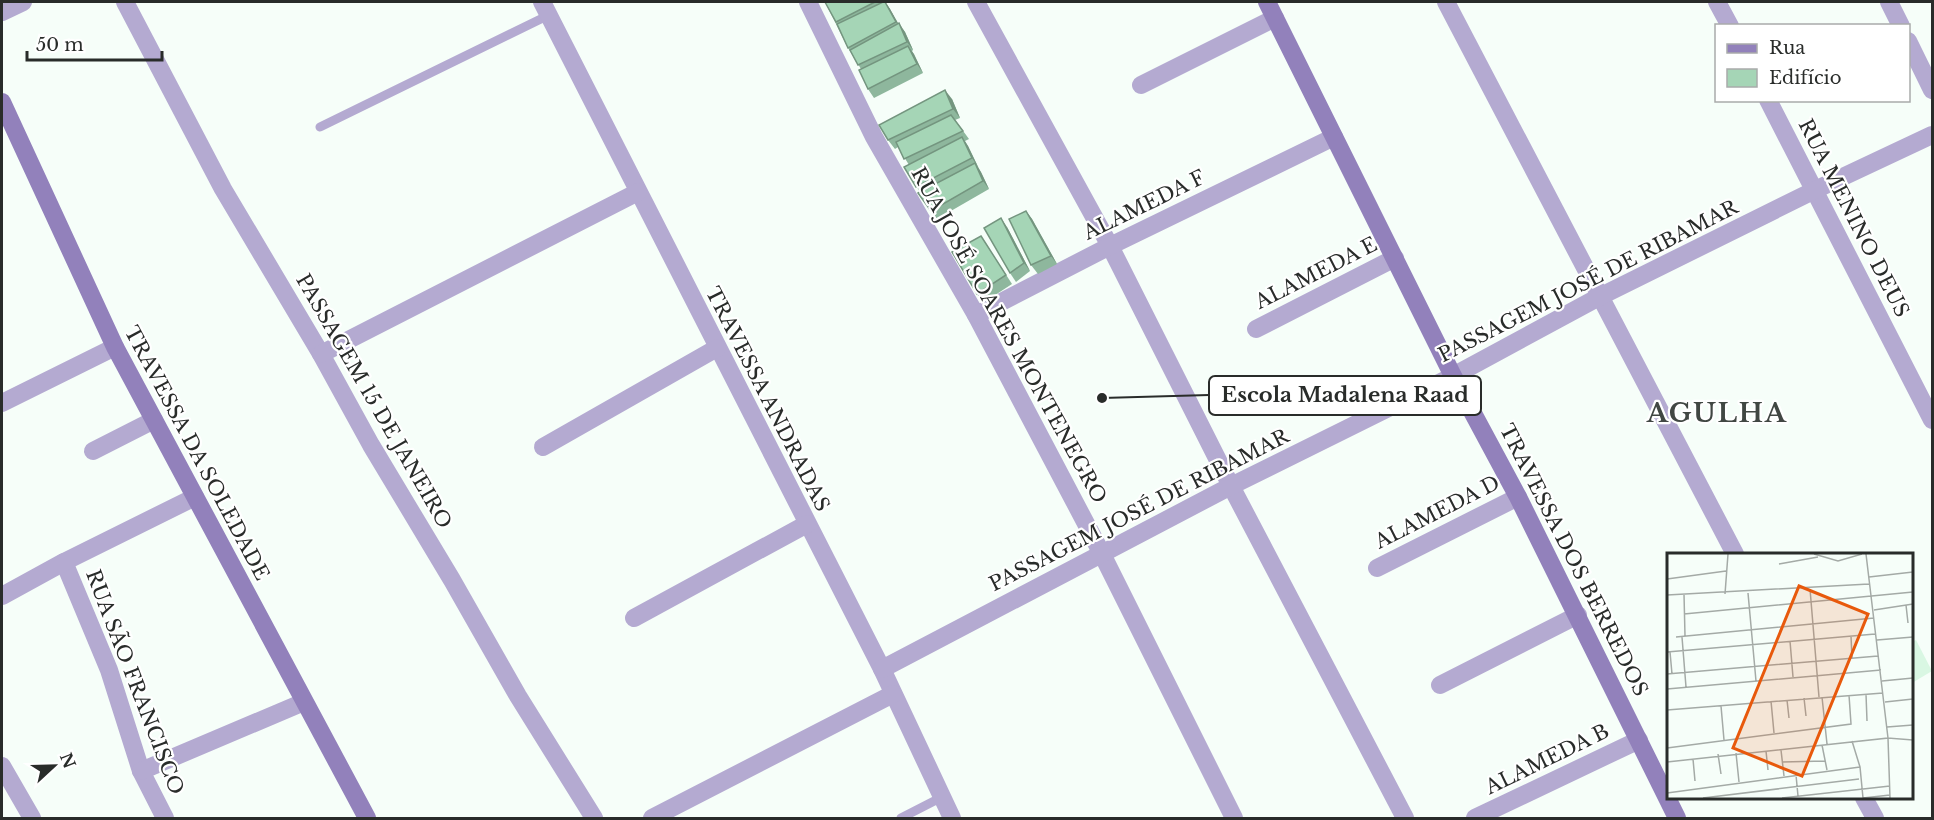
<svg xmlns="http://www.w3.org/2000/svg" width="1934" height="820" viewBox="0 0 1934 820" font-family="'Libre Baskerville',serif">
<rect width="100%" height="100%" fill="#f6fef9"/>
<polygon fill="#d9f7e3" points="1916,640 1932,671 1912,683 1912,642"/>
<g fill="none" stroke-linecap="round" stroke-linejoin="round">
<g stroke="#b4aad1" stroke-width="9">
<polyline points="320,127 549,15"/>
<polyline points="901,818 942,797"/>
</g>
<g stroke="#b4aad1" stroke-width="18">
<polyline points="125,2 223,189 321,354 371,445 452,580 518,696 594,818"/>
<polyline points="542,2 882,669 952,818"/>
<polyline points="808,2 874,137 976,315 1102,554 1234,818"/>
<polyline points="976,2 1110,246 1231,486 1405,818"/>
<polyline points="1446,2 1735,554"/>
<polyline points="1717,2 1730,26"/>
<polyline points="1889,2 1901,26"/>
<polyline points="2,12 23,2"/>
<polyline points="1908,41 1932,90"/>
<polyline points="1141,85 1275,18"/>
<polyline points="1768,100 1932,420"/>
<polyline points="976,315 1110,246 1334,137"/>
<polyline points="1256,329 1395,258"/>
<polyline points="321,354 638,192"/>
<polyline points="2,403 115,347"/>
<polyline points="543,447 717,348"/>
<polyline points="93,451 154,420"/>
<polyline points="64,562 109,670 141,771 165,818"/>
<polyline points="1377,568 1518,497"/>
<polyline points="2,596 64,562 195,497"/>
<polyline points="634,618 807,524"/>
<polyline points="882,669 1231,486 1453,376 1599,297 1815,190 1932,135"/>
<polyline points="1440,685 1578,615"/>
<polyline points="2,766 32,818"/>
<polyline points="141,771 304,702"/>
<polyline points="1864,798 1875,818"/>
<polyline points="652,818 893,694"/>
<polyline points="1475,818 1639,740"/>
</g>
<g stroke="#9281bb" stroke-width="18">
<polyline points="1267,2 1453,376 1518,497 1677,818"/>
<polyline points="2,102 115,347 367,818"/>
</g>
</g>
<g fill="#8eb79d">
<polygon points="825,2 885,2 890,9 898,24 905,32 913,50 912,51 923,73 874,98 868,89 861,69 848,48"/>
<polygon points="952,99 960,118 955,120 969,139 965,141 968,146 989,189 937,219 918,193 920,192 904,167 909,165 898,147 895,149 888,140"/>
<polygon points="1026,211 1032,219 1057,264 1038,274 1031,265"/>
<polygon points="1007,227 1030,271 1016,282 1010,273"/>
<polygon points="981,236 1012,284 983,303 977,294"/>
</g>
<g fill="#74957f">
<polygon points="885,2 890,9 902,30 896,22"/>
<polygon points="899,23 905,32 913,50 907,42"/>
<polygon points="908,46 914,54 923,73 917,64"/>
<polygon points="945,90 952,99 960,118 953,109"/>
<polygon points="962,137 968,146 978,167 972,158"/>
<polygon points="975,163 981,172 989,189 983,181"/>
<polygon points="1026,211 1032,219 1057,264 1051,256"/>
<polygon points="1001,218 1007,227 1030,271 1024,263"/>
</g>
<g fill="#a5d5b6" stroke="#74957f" stroke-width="1.5">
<polygon points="825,2 875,2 836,22"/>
<polygon points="883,2 885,2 896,22 848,48 837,24"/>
<polygon points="899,23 907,42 858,65 850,50"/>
<polygon points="908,46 917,64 868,89 859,70"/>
<polygon points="945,90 953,109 888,140 879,125"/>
<polygon points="951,115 963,131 904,159 896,142"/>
<polygon points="962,137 972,158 916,187 904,167"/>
<polygon points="975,163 983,181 931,211 918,193"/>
<polygon points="1026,211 1051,256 1031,265 1009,219"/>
<polygon points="1001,218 1024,263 1010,273 984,228"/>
<polygon points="981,236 1006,275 977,294 952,252"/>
</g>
<g text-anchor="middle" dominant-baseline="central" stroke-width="4.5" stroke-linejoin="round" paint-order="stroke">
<g font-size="20" fill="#292c2a" stroke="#fff">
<text transform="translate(1144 205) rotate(-26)">ALAMEDA F</text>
<text transform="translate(1854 218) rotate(63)">RUA MENINO DEUS</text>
<text transform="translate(1316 273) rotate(-27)">ALAMEDA E</text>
<text transform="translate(1588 281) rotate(-27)">PASSAGEM JOSÉ DE RIBAMAR</text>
<text transform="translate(1009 335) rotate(61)">RUA JOSÉ SOARES MONTENEGRO</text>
<text transform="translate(768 399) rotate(63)">TRAVESSA ANDRADAS</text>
<text transform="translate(374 401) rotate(60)">PASSAGEM 15 DE JANEIRO</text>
<text transform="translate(197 453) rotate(62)">TRAVESSA DA SOLEDADE</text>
<text transform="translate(1139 510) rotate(-27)">PASSAGEM JOSÉ DE RIBAMAR</text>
<text transform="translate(1437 512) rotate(-27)">ALAMEDA D</text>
<text transform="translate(1574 560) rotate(63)">TRAVESSA DOS BERREDOS</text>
<text transform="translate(135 682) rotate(69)">RUA SÃO FRANCISCO</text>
<text transform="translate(1547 759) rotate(-26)">ALAMEDA B</text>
</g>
<g font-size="26" font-weight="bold" letter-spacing="1.5" fill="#414743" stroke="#fff">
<text x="1717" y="413">AGULHA</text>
</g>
</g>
<g transform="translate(1667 553)">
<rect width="246" height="246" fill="#f6fef9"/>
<path fill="none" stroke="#a4aaa6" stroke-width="1.5" d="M147 1 171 8 195 1M112 11 151 4M202 24 246 19M0 26 59 18M143 36 152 144M81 40 89 128M17 41 18 83M58 41 61 1M0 42 202 31M239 52 241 70M207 57 246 51M17 61 246 39M184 83 185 105M9 84 207 65M15 84 19 134M210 87 246 84M123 88 126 124M0 99 208 81M3 99 5 121M0 121 211 103M215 128 246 125M0 136 214 117M199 141 200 168M155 144 160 191M137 145 139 163M120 147 122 165M104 148 107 180M218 149 246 146M54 153 57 187M0 157 216 140M220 174 246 172M185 188 193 214 196 245M155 192 160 217M0 195 184 171 182 142M114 197 117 223M99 198 101 217M69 200 72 229M51 201 54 221M26 206 28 228M0 209 221 185 199 1M115 209 158 208M129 222 131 243M0 240 193 214M36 245 192 226M115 245 223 233M196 245 223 242M223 245 221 185 246 187"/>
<path fill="#e8590c" fill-opacity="0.15" stroke="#e8590c" stroke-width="3" d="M132 33 201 61 135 223 66 195Z"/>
<rect width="246" height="246" fill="none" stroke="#292c2a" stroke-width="3"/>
</g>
<path fill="none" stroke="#292c2a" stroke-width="2" d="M1102 398L1209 395"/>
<circle fill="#292c2a" stroke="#fff" stroke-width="2" cx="1102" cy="398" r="6"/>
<rect fill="#fff" stroke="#292c2a" stroke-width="2" x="1209" y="376" width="272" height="39" rx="6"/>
<g font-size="21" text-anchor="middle" font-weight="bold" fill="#292c2a">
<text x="1345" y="402">Escola Madalena Raad</text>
</g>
<rect width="1934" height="820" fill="none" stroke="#292c2a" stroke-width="6"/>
<rect x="1715" y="24" width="195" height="78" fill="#ffffff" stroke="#a9abaa" stroke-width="1.5"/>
<rect x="1727" y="44" width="30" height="9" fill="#9281bb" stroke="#a9abaa" stroke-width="1.5"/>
<text x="1769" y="54" font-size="18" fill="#292c2a">Rua</text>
<rect x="1727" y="69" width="30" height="18" fill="#a5d5b6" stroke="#a9abaa" stroke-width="1.5"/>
<text x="1769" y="84" font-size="18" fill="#292c2a">Edifício</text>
<g transform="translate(54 766) rotate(68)" stroke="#ffffff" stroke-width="4.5" paint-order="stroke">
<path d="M0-4.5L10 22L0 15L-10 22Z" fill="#292c2a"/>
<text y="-9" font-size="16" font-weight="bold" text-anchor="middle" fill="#292c2a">N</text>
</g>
<path d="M27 51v9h135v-9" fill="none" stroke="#292c2a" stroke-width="3"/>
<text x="36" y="51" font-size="18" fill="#292c2a" stroke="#ffffff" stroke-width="4.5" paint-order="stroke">50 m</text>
</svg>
